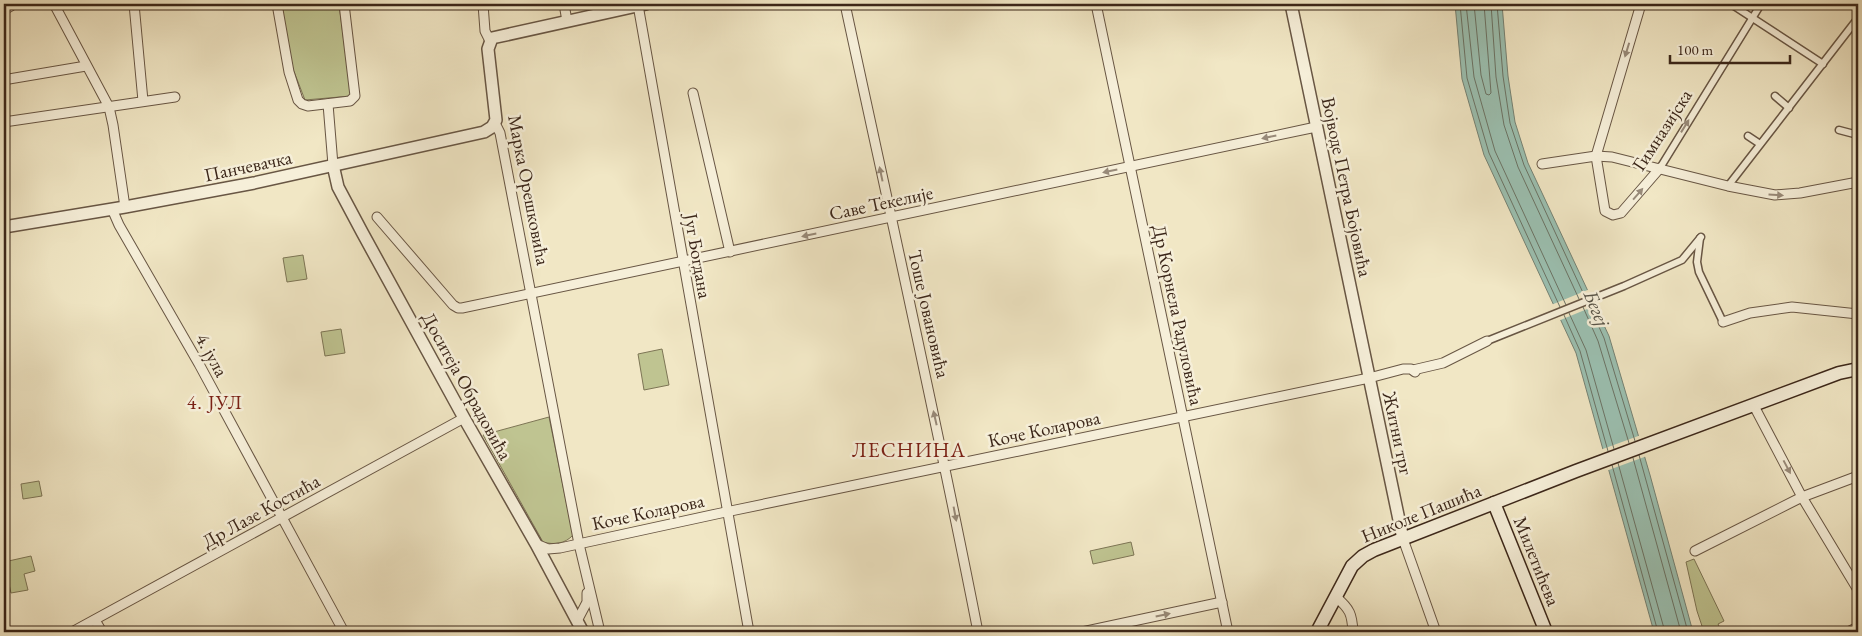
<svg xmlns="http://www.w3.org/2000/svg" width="1862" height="636" viewBox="0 0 1862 636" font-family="'EB Garamond',serif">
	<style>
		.green { fill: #bfc491; stroke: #7d7555 }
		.water { fill: #9bc0b1; stroke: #758274 }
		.pier { fill: #f1e7c5 }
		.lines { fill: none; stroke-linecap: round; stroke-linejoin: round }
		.shore { stroke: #6b7365; stroke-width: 1 }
		.pedestrian-casing { stroke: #685644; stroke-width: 9 }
		.minor-casing { stroke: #685644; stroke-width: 11 }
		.tertiary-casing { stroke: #685644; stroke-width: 14 }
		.secondary-casing { stroke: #3b2619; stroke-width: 15 }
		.pedestrian { stroke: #f6efd9; stroke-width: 6 }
		.minor { stroke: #f6efd9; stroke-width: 9 }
		.tertiary { stroke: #f6efd9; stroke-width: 11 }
		.secondary { stroke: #f6efd9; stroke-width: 12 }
		.oneway { fill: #988a79 }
		.labels { text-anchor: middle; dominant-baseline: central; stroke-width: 5; stroke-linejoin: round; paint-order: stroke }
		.street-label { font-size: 19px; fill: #3b2619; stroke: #f6efd9 }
		.water-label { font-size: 20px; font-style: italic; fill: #585447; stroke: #f6efd9 }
		.neighbourhood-label { font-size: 20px; letter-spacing: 1px; fill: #7a1f14; stroke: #f6efd9 }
		.quarter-label { font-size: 21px; letter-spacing: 1px; fill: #7a1f14; stroke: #f6efd9 }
	</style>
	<rect width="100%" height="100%" fill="#f1e7c5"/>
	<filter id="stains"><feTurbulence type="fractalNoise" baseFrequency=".004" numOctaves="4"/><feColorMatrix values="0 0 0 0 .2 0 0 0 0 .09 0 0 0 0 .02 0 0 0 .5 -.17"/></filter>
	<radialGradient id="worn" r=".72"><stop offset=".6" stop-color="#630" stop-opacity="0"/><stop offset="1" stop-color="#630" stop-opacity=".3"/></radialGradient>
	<g class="green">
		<polygon points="280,4 339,4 351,96 305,100 293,69"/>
		<polygon points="303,255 307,279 287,282 283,258"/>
		<polygon points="341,329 345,353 325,356 321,332"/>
		<polygon points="662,349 669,385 644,390 638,354"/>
		<path d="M 549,417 L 573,535 C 565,544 554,545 543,542 L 483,435 Z"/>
		<polygon points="39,481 42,496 23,499 21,484"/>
		<polygon points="1131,542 1134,555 1093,564 1090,551"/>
		<polygon points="31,556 35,571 24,574 28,590 11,593 4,562"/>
		<polygon points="1694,559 1724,621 1718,624 1722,632 1704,632 1697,611 1686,562"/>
	</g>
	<polygon class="water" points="1455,4 1502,4 1508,76 1515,122 1528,163 1609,336 1650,475 1693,632 1654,632 1576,353 1484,155 1462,79"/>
	<g class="pier">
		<polygon points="1590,289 1597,305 1558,321 1551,305"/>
		<polygon points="1641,435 1647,456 1606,471 1600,450"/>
	</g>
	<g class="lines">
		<g class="shore">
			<polyline points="1460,4 1467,78 1489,153 1560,307"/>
			<polyline points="1466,4 1474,77 1495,151 1566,305"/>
			<polyline points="1474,4 1481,75 1486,94 1489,95 1491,93 1484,4"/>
			<polyline points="1491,4 1496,77 1504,125 1518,167 1579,299"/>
			<polyline points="1497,4 1503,76 1510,123 1524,165 1585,297"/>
			<polyline points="1589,305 1604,338 1635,441"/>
			<polyline points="1583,307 1598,341 1629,443"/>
			<polyline points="1569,313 1586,350 1614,449"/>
			<polyline points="1564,315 1580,351 1608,451"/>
			<polyline points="1639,455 1688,632"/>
			<polyline points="1633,458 1681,632"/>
			<polyline points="1618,463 1665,632"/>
			<polyline points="1612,465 1658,632"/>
		</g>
		<defs>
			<g id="pedestrian">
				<polyline points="1731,4 1823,64"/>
				<polyline points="1775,96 1789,108"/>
				<polyline points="1839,130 1858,135"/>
				<polyline points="1748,136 1760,144"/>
				<polyline points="1660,168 1761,4"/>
				<polyline points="1728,186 1858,18"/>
				<polyline points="1700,238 1697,262 1699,272 1723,322"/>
				<polyline points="1487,341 1624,286 1682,260 1701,237"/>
			</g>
			<g id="minor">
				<polyline points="54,4 109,107 113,125 125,207"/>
				<polyline points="134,4 143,101"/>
				<polyline points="277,4 289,72 298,100 302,104 308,106 350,101 355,96 344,4"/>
				<polyline points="483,4 485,31 490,41"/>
				<polyline points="564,4 567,21"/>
				<path d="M 845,4 C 890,213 937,422 978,632"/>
				<polyline points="1096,4 1228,632"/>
				<polyline points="1641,4 1596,156 1605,211 1613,215 1621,213 1660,168"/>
				<polyline points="638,5 749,632"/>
				<polyline points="4,10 11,6"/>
				<polyline points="4,78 9,79 86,66"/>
				<polyline points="693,93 730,252"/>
				<polyline points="328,104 333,165"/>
				<polyline points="4,122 175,97"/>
				<polyline points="495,123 500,133 579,544 600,632"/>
				<polyline points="1542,164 1596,156 1612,157 1728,186 1775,195 1800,193 1858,182"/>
				<polyline points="112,209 119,225 199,364 344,632"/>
				<polyline points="377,217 453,305 458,308 462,308 1316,127"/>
				<polyline points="1723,322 1750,313 1792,307 1858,314"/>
				<polyline points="1413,370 1443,363 1487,341"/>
				<polyline points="1754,406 1802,497 1858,590"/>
				<polyline points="1403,539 1436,632"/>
				<polyline points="536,544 548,549 560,548 721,513 1369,378 1403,369 1411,369 1415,372"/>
				<polyline points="1695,551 1802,497 1858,476"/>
				<path d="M 1336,597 C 1350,609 1352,614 1353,632"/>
				<polyline points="95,620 102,632"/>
				<polyline points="577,621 587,602 587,593"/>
				<polyline points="72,632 464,418"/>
				<polyline points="1082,632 1222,602"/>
				<polyline points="1848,632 1858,627"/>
			</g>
			<g id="tertiary">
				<polyline points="1291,4 1403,539"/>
				<polyline points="333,165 338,187 362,232 464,418 536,544 583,632"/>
				<polyline points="4,227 125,207 254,183 484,132 492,127 496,120 488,49 492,38 646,4"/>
			</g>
			<g id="secondary">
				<polyline points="1494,503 1546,632"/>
				<polyline points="1317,632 1352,566 1363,556 1374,550 1576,471 1839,373 1858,369"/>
			</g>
		</defs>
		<use href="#pedestrian" class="pedestrian-casing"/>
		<use href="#minor" class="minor-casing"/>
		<use href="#tertiary" class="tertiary-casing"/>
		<use href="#secondary" class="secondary-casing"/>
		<use href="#pedestrian" class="pedestrian"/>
		<use href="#minor" class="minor"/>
		<use href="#tertiary" class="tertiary"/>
		<use href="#secondary" class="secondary"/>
	</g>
	<defs><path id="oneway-solid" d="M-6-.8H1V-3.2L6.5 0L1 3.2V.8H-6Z" transform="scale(1.25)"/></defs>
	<g class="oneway">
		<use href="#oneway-solid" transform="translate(1627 50) rotate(107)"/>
		<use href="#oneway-solid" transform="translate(1685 126) rotate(-58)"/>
		<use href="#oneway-solid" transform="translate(1269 137) rotate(168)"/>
		<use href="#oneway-solid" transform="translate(1110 171) rotate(168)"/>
		<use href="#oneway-solid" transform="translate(881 174) rotate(-102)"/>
		<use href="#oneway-solid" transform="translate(1638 194) rotate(-49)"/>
		<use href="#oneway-solid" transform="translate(1776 195) rotate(3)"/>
		<use href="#oneway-solid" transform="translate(809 235) rotate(168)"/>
		<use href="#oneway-solid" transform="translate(935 418) rotate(-103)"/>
		<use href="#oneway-solid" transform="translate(1787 467) rotate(62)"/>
		<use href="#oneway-solid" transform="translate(955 514) rotate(79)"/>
		<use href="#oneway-solid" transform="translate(1163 615) rotate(-12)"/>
	</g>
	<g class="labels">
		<g class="street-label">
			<text transform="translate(1662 130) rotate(-57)">Гимназијска</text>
			<text transform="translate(248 166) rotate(-12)">Панчевачка</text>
			<text transform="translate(1347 187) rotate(78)">Војводе Петра Бојовића</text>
			<text transform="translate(529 190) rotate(79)">Марка Орешковића</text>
			<text transform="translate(881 203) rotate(-12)">Саве Текелије</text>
			<text transform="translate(698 256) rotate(80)">Југ Богдана</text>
			<text transform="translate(929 314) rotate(77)">Тоше Јовановића</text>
			<text transform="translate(1178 315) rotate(78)">Др Корнела Радуловића</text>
			<text transform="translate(212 355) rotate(61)">4. јула</text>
			<text transform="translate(467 386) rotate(61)">Доситеја Обрадовића</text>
			<text transform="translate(1044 429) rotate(-12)">Коче Коларова</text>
			<text transform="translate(1398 433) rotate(78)">Житни трг</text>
			<text transform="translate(261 511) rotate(-29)">Др Лазе Костића</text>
			<text transform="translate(648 512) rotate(-12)">Коче Коларова</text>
			<text transform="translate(1421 513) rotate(-22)">Николе Пашића</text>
			<text transform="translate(1537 561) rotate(68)">Милетићева</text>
		</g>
		<g class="water-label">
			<text transform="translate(1597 308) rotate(67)">Бегеј</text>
		</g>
		<g class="neighbourhood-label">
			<text x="215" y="402">4. ЈУЛ</text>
		</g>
		<g class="quarter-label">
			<text x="909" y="449">ЛЕСНИНА</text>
		</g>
	</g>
	<rect width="1862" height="636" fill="none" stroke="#f1e7c5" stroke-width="20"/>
	<rect x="5" y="5" width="1852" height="626" fill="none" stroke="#3b2619" stroke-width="2.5"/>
	<rect x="10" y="10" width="1842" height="616" fill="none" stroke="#3b2619"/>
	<path d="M1670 55v8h120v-8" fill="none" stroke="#3b2619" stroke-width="2.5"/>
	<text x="1677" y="55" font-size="15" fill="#3b2619" stroke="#f6efd9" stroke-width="4" paint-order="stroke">100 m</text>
	<rect width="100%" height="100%" filter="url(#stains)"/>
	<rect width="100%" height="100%" fill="url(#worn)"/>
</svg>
